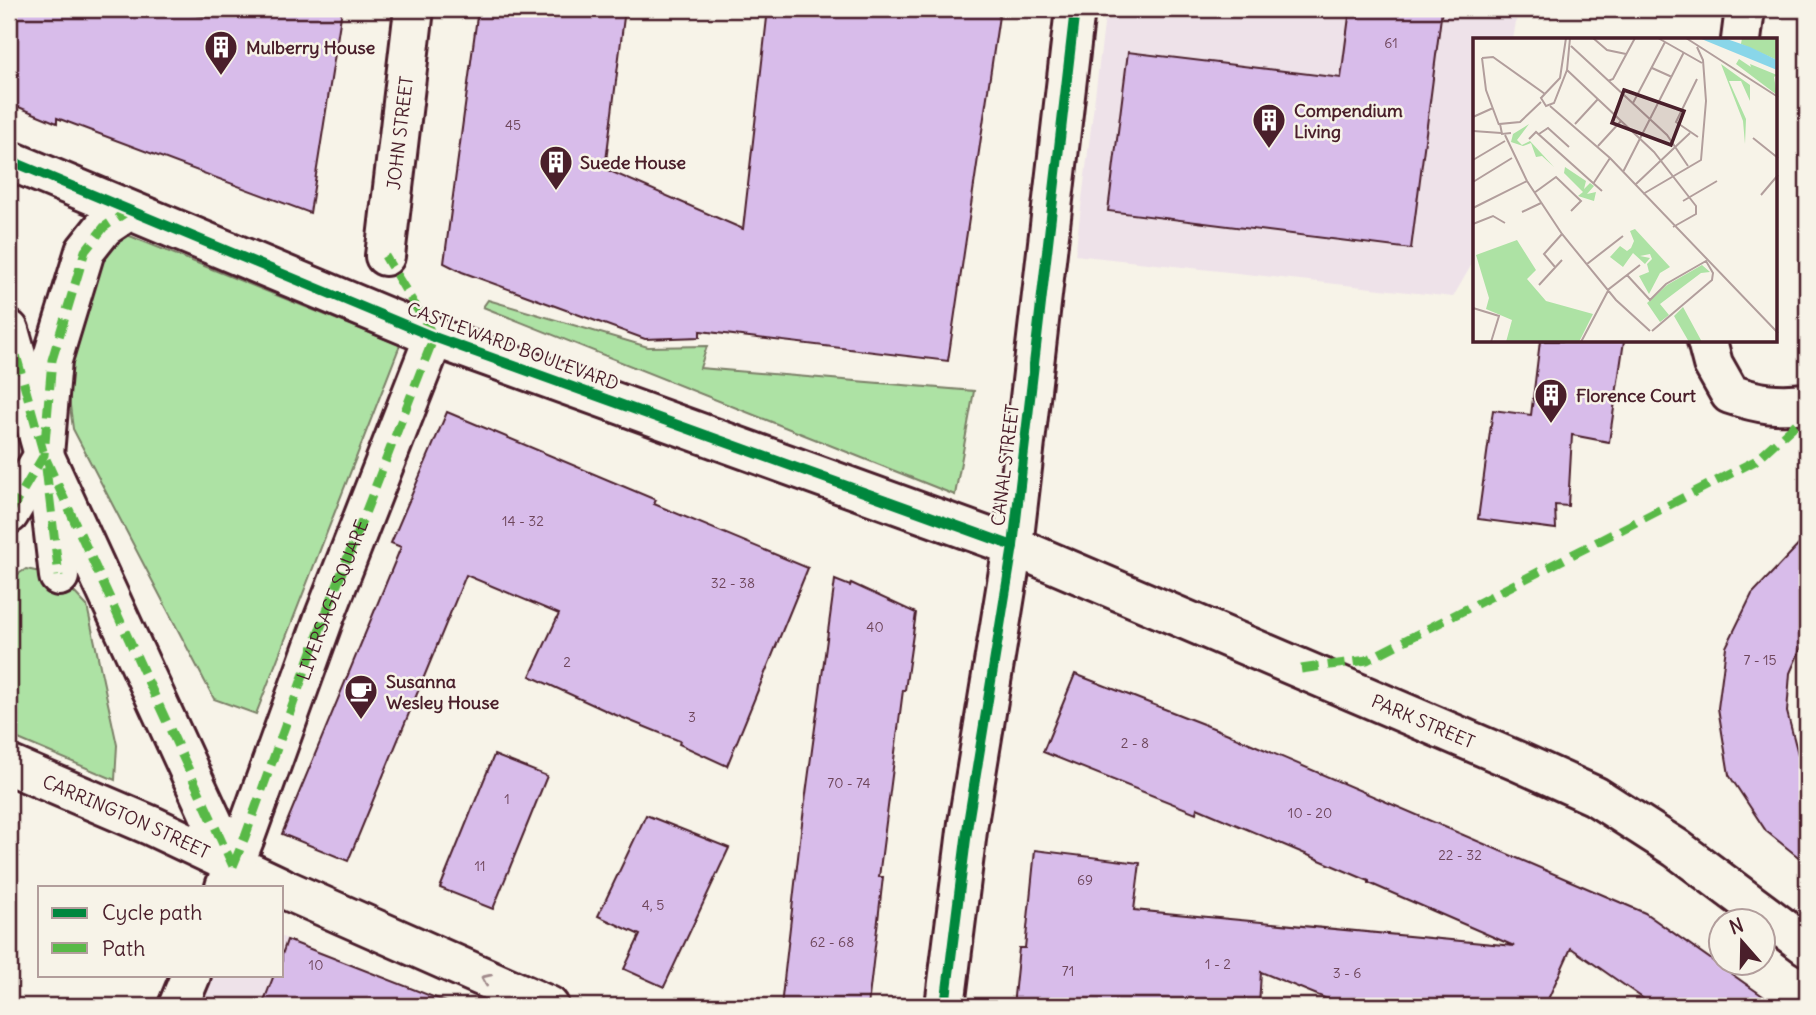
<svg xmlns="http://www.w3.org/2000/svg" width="1816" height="1015" viewBox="0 0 1816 1015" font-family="Delius,sans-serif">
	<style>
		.built { fill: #eee2e9 }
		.green { fill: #ade2a4; stroke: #7c8068; stroke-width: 2 }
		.building { fill: #d8bcea; stroke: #4a1f2b; stroke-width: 2 }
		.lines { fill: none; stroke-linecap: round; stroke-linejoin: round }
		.street-casing { stroke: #4a1f2b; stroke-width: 44 }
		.street { stroke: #f7f3e8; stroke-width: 38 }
		.quiet { stroke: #58b947; stroke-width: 9; stroke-dasharray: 18 9; stroke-linecap: butt }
		.cycleway-casing { stroke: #f7f3e8; stroke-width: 15 }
		.cycleway { stroke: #00873e; stroke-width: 10 }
		.oneway { stroke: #a0898a }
		.labels { text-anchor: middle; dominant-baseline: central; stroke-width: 5; stroke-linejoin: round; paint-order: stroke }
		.number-label { font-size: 14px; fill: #6e465b }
		.poi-label { font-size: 18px; font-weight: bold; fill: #4a1f2b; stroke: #f7f3e8; text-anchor: start }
		.street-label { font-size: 18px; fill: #4a1f2b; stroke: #f7f3e8 }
		.inset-road { fill: none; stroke: #b29e9c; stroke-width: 2 }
		.view { fill: #4a1f2b; fill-opacity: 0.15; stroke: #4a1f2b; stroke-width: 3.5 }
		.inset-edge { fill: none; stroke: #4a1f2b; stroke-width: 3.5 }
	</style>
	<rect width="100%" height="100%" fill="#f7f3e8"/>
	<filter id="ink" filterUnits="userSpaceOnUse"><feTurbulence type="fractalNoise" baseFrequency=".0143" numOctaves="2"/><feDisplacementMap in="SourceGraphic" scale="14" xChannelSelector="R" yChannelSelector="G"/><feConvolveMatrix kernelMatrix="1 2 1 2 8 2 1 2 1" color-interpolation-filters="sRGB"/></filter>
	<g filter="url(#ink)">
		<g class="built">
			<polygon points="1106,9 1518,9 1513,40 1475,40 1475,259 1453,297 1075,255"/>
			<polygon points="282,937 458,1006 152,1006 195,975 282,975"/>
		</g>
		<g class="green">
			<polygon points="115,230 400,345 256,714 214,699 73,429 65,365 95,262"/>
			<polygon points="488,300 648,347 707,346 700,368 974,391 955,495 483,307"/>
			<polygon points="26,569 59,576 87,606 117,745 115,780 9,735 9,580"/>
		</g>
		<g class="building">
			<polygon points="9,9 152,9 211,17 212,9 342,9 310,213 57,118 57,123 9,103"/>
			<polygon points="478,9 625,9 605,169 743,229 768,9 1000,9 948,361 700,331 700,337 645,339 462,272 444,263"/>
			<polygon points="1350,9 1442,9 1411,249 1108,211 1128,52 1341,78"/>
			<polygon points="1540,341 1624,341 1609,442 1572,435 1568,506 1555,505 1556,529 1478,519 1493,410 1531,415"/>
			<polygon points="447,412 656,500 654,504 808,568 727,766 679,744 680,741 611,713 530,676 559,614 466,575 348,861 282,834 401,547 391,543"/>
			<polygon points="1807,536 1807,634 1790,673 1787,712 1798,754 1807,767 1807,864 1766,831 1729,775 1718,708 1726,647 1752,594"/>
			<polygon points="835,580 850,586 851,583 916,613 905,690 903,690 879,877 883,877 868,1006 781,1006 801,831"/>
			<polygon points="1075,674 1226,733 1645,913 1777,1006 1654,1006 1571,948 1545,1006 1344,1006 1261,972 1259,1006 1013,1006 1019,948 1025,948 1035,850 1140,863 1134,910 1514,946 1369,883 1369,881 1197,808 1196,813 1043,752"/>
			<polygon points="494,755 547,776 493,909 440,888"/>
			<polygon points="646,815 729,848 664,987 624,969 640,935 598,916"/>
			<polygon points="287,940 449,1003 448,1006 262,1006 274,975 282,975 282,955"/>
		</g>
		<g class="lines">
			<defs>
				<g id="street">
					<polyline points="1741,40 1745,9"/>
					<path id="s1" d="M 9,160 L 434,337 L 1013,546 L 1517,761 L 1595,796 L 1676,848 L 1807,946"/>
					<path id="s2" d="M 385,256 L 414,9"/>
					<polyline points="9,330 44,455 233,866"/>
					<path d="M 1707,341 L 1713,364 L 1730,394 C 1760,404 1776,406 1807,403"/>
					<polyline points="49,491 59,576"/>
					<polyline points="9,514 44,455 52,360 85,251 104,227 128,211"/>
					<path id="s3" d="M 9,765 L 152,826 L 281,887"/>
					<polyline points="225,887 245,837 324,618 434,337"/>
					<polyline points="282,888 549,1006"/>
					<polyline points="178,1006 191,975"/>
					<polyline points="945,1006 968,823 1013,546 1075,9"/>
				</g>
			</defs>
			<use href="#street" class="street-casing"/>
			<use href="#street" class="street"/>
			<g class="quiet">
				<polyline points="9,330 44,455 233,866"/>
				<polyline points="46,468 59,576"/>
				<polyline points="9,514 44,455 52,360 85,251 104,227 128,211"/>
				<polyline points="1301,669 1367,660 1755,461 1807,414"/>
				<path id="s4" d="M 233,866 L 245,837 L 324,618 L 434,337 L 385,256"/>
			</g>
			<defs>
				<g id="cycleway">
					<polyline points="9,160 434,337 1013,546"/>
					<polyline points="945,1006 968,823 1013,546 1075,9"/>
				</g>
			</defs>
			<use href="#cycleway" class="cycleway-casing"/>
			<use href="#cycleway" class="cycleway"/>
		</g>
		<defs><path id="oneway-chevron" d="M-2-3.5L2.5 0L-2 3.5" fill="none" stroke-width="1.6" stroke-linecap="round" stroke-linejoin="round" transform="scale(1.75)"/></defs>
		<use class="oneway" href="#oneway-chevron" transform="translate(486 979) rotate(-156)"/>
	</g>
	<defs>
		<symbol id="building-pin" viewBox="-11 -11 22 30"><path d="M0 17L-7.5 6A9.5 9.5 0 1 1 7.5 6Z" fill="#4a1f2b" stroke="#f7f3e8"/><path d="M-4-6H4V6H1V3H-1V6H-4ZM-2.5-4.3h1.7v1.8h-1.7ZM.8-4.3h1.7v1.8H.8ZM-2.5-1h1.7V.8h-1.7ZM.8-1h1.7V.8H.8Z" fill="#fff"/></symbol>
		<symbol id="cafe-pin" viewBox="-11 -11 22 30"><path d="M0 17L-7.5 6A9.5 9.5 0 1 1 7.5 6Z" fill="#4a1f2b" stroke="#f7f3e8"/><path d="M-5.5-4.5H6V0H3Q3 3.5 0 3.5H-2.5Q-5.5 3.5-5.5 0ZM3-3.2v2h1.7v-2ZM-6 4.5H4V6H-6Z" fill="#fff"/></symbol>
	</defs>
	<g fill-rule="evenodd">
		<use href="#building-pin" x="202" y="28" width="38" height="52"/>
		<use href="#building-pin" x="1250" y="101" width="38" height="52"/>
		<use href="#building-pin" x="537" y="143" width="38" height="52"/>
		<use href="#building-pin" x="1532" y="376" width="38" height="52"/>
		<use href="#cafe-pin" x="342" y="672" width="38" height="52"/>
	</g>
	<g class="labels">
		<g class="number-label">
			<text x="1391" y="43">61</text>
			<text x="513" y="125">45</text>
			<text x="523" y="521">14 - 32</text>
			<text x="733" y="583">32 - 38</text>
			<text x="875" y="627">40</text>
			<text x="1760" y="660">7 - 15</text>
			<text x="567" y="662">2</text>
			<text x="692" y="717">3</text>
			<text x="1135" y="743">2 - 8</text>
			<text x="849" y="783">70 - 74</text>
			<text x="507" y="799">1</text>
			<text x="1310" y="813">10 - 20</text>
			<text x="1460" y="855">22 - 32</text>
			<text x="480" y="866">11</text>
			<text x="1085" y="880">69</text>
			<text x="653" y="905">4, 5</text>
			<text x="832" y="942">62 - 68</text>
			<text x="1218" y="964">1 - 2</text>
			<text x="316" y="965">10</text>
			<text x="1068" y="971">71</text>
			<text x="1347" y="973">3 - 6</text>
		</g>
		<g class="poi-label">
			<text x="246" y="47">Mulberry House</text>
			<text x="1294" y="110">Compendium<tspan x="1294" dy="21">Living</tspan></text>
			<text x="580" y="162">Suede House</text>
			<text x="1576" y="395">Florence Court</text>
			<text x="386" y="681">Susanna<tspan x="386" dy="21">Wesley House</tspan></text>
		</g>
		<g class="street-label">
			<text stroke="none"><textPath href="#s2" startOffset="124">JOHN STREET</textPath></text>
			<text transform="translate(513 346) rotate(20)">CASTLEWARD BOULEVARD</text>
			<text transform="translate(1005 465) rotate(-83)">CANAL STREET</text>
			<text stroke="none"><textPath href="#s4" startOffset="284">LIVERSAGE SQUARE</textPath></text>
			<text stroke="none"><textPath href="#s1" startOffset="1522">PARK STREET</textPath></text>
			<text stroke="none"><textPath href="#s3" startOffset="128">CARRINGTON STREET</textPath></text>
		</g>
	</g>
	<g transform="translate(1473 38)">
		<rect width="304" height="304" fill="#f7f3e8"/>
		<path d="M 269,0 L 304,0 L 304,22 L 268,6 ZM 266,21 L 278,29 L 277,26 L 304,37 L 301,39 L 304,57 L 263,26 ZM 248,26 L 277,47 L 277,63 L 268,43 L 256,43 L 273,81 L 272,106 L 270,83 ZM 56,86 L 44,102 L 49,107 L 57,103 L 81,129 L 69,118 L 63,119 L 58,105 L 50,108 L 38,104 L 40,96 ZM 92,129 L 113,143 L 111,151 L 117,145 L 121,148 L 114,156 L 123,154 L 121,163 L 105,158 L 110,154 L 91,135 ZM 162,191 L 197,229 L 187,235 L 176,256 L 166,238 L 176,234 L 174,226 L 179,221 L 177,216 L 167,218 L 177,220 L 172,226 L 160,215 L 150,229 L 137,219 L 147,208 L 154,213 L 158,210 L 161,203 L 157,193 ZM 44,202 L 63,232 L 54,241 L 73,263 L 120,276 L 106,304 L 33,304 L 39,282 L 13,271 L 16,260 L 3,217 ZM 229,227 L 237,234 L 228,235 L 187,266 L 196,277 L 187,284 L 174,265 L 194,247 ZM 210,269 L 229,304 L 216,304 L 201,278 Z" fill="#ade2a4"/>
		<path d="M 226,0 L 251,0 L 277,9 L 304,22 L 304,32 Z" fill="#89d6e9"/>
		<path class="inset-road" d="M 93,0 L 87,40 L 68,60 L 73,68 L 81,65 L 94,32 L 97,0M 120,0 L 134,12 L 153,16M 185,0 L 229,25M 213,0 L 305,59M 98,8 L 194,97 L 215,128M 9,20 L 20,19 L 72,56M 9,20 L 13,52 L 26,87M 179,30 L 199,39M 94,32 L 181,114 L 223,168 L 223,176 L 200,189M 224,41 L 203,84 L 225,99M 135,43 L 140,41 L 162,0M 160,65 L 192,4M 77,68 L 137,120 L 305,295M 0,79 L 20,70M 102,86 L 125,61M 0,93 L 28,95M 38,95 L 29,96 L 27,86 L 47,84 L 68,64M 66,96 L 75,90 L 96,109M 32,97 L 54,143 L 89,196 L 143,262 L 177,293M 280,100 L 305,120M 56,101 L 63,94 L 129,153M 125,108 L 148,83M 0,122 L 32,103M 150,134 L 211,14M 0,144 L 39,120M 120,146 L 137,120M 163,146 L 217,95M 61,155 L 83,139 L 108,163 L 98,173M 170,156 L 228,122 L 233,63 L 230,22 L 224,9M 288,157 L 305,137M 210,163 L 244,143M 0,170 L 54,143M 49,174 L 68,165M 0,186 L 20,178 L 32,185M 114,226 L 150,198M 82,229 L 71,216 L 89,196M 154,237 L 177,262 L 193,246 L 233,223 L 240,235 L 239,242 L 179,293M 66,247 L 89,222M 0,270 L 26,278 L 18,304M 108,304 L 136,251 L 167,227"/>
		<path class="view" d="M 151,52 L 211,73 L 198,107 L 139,85 Z"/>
		<rect width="304" height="304" class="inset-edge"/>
	</g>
	<rect width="1816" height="1015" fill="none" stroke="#f7f3e8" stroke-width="35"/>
	<rect x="18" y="18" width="1781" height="980" fill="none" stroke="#4a1f2b" stroke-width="2.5" filter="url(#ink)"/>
	<rect x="38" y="886" width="245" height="91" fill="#f7f3e8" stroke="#b29e9c" stroke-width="2"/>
	<rect x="52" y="908" width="35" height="10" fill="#00873e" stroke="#b29e9c" stroke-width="2"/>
	<text x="102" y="920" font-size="21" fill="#4a1f2b">Cycle path</text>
	<rect x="52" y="943" width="35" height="10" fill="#58b947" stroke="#b29e9c" stroke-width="2"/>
	<text x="102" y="956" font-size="21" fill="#4a1f2b">Path</text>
	<g transform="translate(1742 942) rotate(340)"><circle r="33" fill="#f7f3e8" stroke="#b29e9c" stroke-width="2"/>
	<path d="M0-5L12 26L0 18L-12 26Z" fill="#4a1f2b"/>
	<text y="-10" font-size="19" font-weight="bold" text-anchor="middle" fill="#4a1f2b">N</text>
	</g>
</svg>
